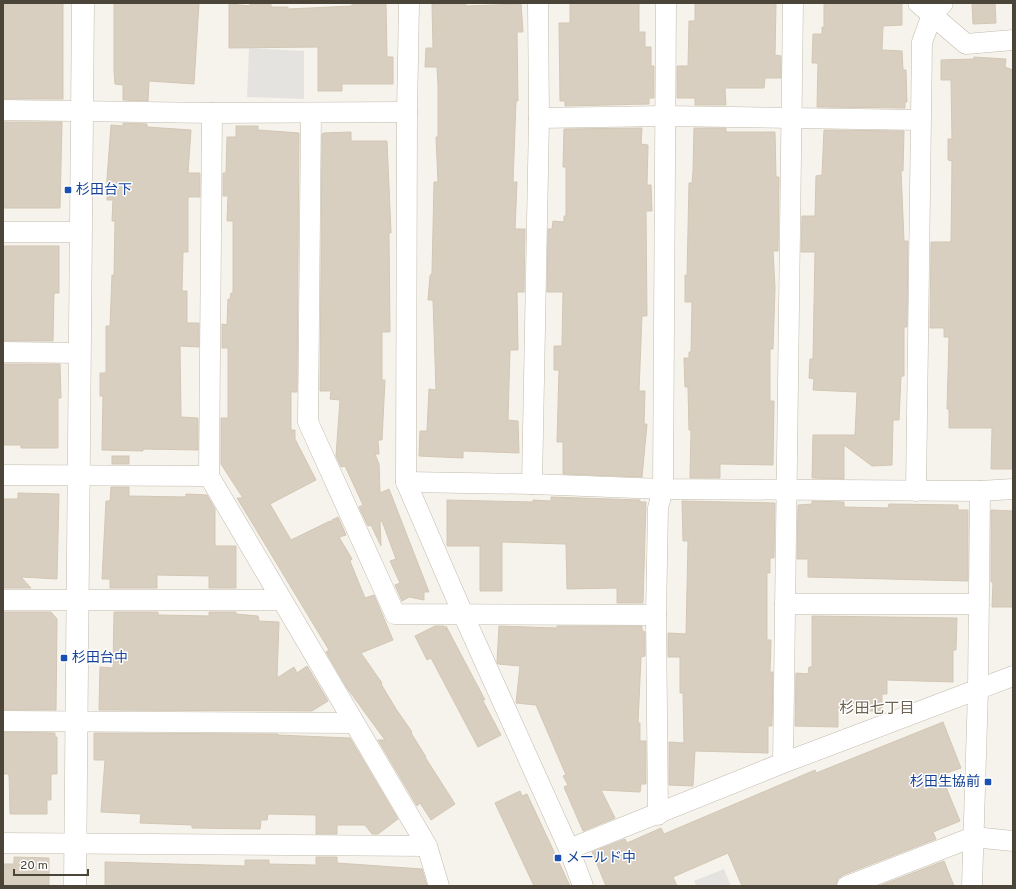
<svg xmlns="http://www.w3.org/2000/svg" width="1016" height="889" viewBox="0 0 1016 889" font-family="Overpass,'Noto Sans JP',sans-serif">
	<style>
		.parking { fill: #e5e3e0 }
		.building { fill: #d8cfc1; stroke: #d3c7b4 }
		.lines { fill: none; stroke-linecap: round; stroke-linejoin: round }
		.minor-casing { stroke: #c2bbae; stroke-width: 21 }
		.tertiary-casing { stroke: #c2bbae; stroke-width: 23 }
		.minor { stroke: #fff; stroke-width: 20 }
		.tertiary { stroke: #fff; stroke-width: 22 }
		.transit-dot { fill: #1a4fb4; stroke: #fff; stroke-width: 1.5 }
		.labels { text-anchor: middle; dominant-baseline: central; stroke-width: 3; stroke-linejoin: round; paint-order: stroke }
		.transit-label { font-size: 14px; fill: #164399; stroke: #fff; text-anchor: start }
		.neighbourhood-label { font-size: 15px; fill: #6e6250; stroke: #fff }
	</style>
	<rect width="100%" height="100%" fill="#f6f3ec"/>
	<g class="parking">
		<polygon points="249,48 304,51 304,99 247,97"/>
		<polygon points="724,869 731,886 696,886 694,881"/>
	</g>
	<g class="building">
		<rect x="3" y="3" width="60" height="96"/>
		<polygon points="114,3 199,3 194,84 149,81 148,101 123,100 123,85 115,84 114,71"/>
		<polygon points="250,3 271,3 271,7 288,7 288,9 352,6 352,3 386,3 387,57 393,57 393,84 342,84 342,91 318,91 318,47 229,48 229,4 250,6"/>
		<polygon points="466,3 466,6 521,4 523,32 517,32 518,101 516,101 513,182 517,182 515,229 525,229 524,292 517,292 518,350 510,350 508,420 518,421 519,453 463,451 463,458 419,456 420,431 427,431 429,389 436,390 433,300 428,300 430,276 432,273 434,182 438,182 436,137 438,137 438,84 437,67 425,67 426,48 433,48 432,4"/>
		<polygon points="570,3 639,3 639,32 645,32 645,47 651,47 651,66 654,66 654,98 649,98 649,104 565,106 565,101 560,101 559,23 570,23"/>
		<polygon points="695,3 776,3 775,55 781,56 781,78 765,78 764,88 725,88 726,105 695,105 695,98 677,98 677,66 688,66 689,21 695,21"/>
		<polygon points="824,3 902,3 902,25 883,26 882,50 902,51 903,70 906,70 907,102 905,102 905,108 817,107 818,63 812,63 813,34 822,34 822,27 824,27"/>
		<polygon points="972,3 995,3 996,23 973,24"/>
		<polygon points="974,57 1006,59 1005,67 1013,70 1013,469 991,469 992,428 949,428 949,409 947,409 949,337 944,337 944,328 930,328 931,242 951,242 952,161 948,160 948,139 952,139 951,80 941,80 941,60 974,59"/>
		<polygon points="3,122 62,122 60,208 3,208"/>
		<polygon points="123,123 147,124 147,127 191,130 188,173 200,173 200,197 188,197 188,252 183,252 182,291 187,291 187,323 199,323 199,347 180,346 181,417 198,418 198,450 143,449 143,451 102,450 103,396 100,396 100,373 106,373 106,326 110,326 112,275 114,276 115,221 112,221 113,200 107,200 107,179 111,125 123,126"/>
		<polygon points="236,126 258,126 258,130 299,133 297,392 291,392 291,430 295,430 295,439 316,480 270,504 291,540 330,521 331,523 332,520 338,517 346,535 339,537 352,559 350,561 365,598 374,595 393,640 361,653 382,683 381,684 396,709 412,732 411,733 426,757 425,757 455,804 431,820 420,803 417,806 378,740 385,740 347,688 326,652 329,650 237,498 243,498 221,464 221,418 228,418 228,348 222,348 222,324 227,325 228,299 230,300 231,293 233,293 233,221 227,221 228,196 223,196 223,173 226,173 227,137 236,137"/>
		<polygon points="642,128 641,144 648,145 647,185 651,185 652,211 646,211 647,316 642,316 639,391 645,391 644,424 647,424 642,477 563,474 563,442 557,442 559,370 554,370 554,346 562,346 563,292 547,292 548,229 552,229 553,221 564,222 564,216 566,216 566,167 563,167 564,129"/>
		<polygon points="694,128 726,128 726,132 775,132 776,177 779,177 778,251 773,251 775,288 773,349 770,349 770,401 774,401 773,465 720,464 720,478 690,478 691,430 689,430 688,387 685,387 684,358 689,358 689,352 691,352 692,302 685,302 685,275 687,276 689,183 692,183 693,171"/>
		<polygon points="824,130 904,131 903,171 901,171 904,241 908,241 907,327 904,327 904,376 901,376 899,420 893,420 892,465 872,466 844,445 844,479 812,478 813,435 855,435 857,392 813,390 814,379 809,378 810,359 813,359 815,252 801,252 802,216 815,216 816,176 822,175"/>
		<polygon points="351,132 351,141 387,141 391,233 389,233 390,332 382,332 382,380 385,380 382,440 378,440 379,454 375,454 379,464 380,493 389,489 429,592 424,592 424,600 409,597 402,601 395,585 400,583 390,561 396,559 382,521 380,522 381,546 371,525 368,526 359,507 363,505 345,466 341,467 336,456 340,400 330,399 331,391 320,391 322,134 324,133"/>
		<polygon points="3,246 59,246 59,293 54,293 53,341 3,341"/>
		<polygon points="3,364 60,364 61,398 58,398 58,448 21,448 21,445 3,445"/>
		<rect x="112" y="456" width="17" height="8"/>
		<polygon points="111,487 129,487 129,496 186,497 186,494 207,495 215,509 215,546 236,546 236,588 209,588 209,576 157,575 157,588 110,588 110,579 102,579 106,501 110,501"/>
		<polygon points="18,493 59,494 57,579 21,577 31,588 3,588 3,499 18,499"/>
		<polygon points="551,497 640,500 640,502 646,502 643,603 617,603 617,588 567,589 566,544 502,542 502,591 480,591 480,546 447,546 447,500 533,502 533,500 551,501"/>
		<polygon points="682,501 775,503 774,558 770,558 770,573 767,573 767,640 771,640 770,672 773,672 772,726 768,726 768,753 695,751 693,786 669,785 669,742 684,743 683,693 680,693 680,657 668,657 668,633 686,634 688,541 683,541"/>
		<polygon points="812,501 844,502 844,507 888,508 889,504 958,505 958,510 968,510 968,581 808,577 808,559 797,559 798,505 812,504"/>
		<polygon points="991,510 1013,511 1013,607 992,607 993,582 991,582"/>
		<polygon points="3,612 51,612 57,619 56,710 3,710"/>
		<polygon points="114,612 158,612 158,615 209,616 209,612 236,612 236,614 258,616 259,621 279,622 277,678 294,667 297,673 307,666 328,701 312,711 99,710 100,667 113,668"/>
		<polygon points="812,616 957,618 956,650 953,650 953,682 887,680 887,694 882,694 882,711 838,711 838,727 795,726 796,673 808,674 809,667 812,667"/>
		<polygon points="435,626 444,626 446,631 446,626 485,700 482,699 501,735 478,747 431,658 427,660 415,636"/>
		<polygon points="499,626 557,628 557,626 642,626 642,630 645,632 645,656 641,657 638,723 640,723 640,741 646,741 646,784 641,784 640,792 601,790 615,818 583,831 564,787 568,785 563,776 566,775 536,705 516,703 520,666 498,664 497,662"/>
		<polygon points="943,722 961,768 941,775 960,821 933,832 936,839 843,875 838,879 836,886 742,886 728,853 673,877 677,886 606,886 592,852 625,839 627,843 661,828 664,834 815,770 816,773"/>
		<polygon points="3,732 55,733 55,737 57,737 57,774 51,774 51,800 47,800 47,814 10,814 9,774 3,774"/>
		<polygon points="94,733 278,734 277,735 350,738 398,819 378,834 372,834 365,825 337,825 337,834 316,834 316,815 268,814 267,820 261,820 260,829 192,828 192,825 140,823 141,814 101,812 105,760 94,760"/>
		<polygon points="520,791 522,796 527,794 570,886 534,886 495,803"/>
		<polygon points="14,857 49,858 49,886 3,886 3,864 14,864"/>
		<polygon points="316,857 337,857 337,863 422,869 427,886 105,886 105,862 245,866 245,860 269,860 269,864 316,865"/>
		<polygon points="944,861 954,886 879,886"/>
	</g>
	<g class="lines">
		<defs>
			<g id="minor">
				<polyline points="409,3 407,112 406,482 463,614 569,849 583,886"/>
				<polyline points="918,3 966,44 1013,40"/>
				<polyline points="3,110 212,113 407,112"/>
				<polyline points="212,113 209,476 427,846 439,886"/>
				<polyline points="311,113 308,422 395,614 656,615"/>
				<polyline points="539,118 665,116 920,120"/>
				<polyline points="3,232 81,232"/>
				<polyline points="3,352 80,353"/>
				<polyline points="3,475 209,476"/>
				<polyline points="406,482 532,484 663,489 980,491 1013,489"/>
				<polyline points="532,484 539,118 538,3"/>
				<polyline points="916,491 922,42 932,15 943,3"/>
				<polyline points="3,600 281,600"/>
				<polyline points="785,604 978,604"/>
				<polyline points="3,721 354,723"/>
				<polyline points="783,763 793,3"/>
				<polyline points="658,815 656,615 658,508 663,489 666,3"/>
				<polyline points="3,843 427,846"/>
				<polyline points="569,849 783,763 1013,676"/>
				<polyline points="847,886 973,837 1013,841"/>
				<polyline points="972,886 978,690 980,491"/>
			</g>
			<polyline id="tertiary" points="75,886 83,3"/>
		</defs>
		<use href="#minor" class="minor-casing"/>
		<use href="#tertiary" class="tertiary-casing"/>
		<use href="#minor" class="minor"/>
		<use href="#tertiary" class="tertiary"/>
	</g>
	<g class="transit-dot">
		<rect x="64" y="186" width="8" height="8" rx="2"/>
		<rect x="60" y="654" width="8" height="8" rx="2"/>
		<rect x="984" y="778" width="8" height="8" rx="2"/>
		<rect x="554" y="854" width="8" height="8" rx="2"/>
	</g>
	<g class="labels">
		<g class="transit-label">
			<text x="76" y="190">杉田台下</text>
			<text x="72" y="658">杉田台中</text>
			<text x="980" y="782" text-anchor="end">杉田生協前</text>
			<text x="566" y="858">メールド中</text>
		</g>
		<g class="neighbourhood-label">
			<text x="877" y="709">杉田七丁目</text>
		</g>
	</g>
	<rect width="1016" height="889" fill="none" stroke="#4b4439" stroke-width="8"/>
	<path d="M14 869v6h74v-6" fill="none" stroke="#4b4439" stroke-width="2"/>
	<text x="20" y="869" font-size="12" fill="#4b4439" stroke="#ffffff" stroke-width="3" paint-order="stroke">20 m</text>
</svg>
